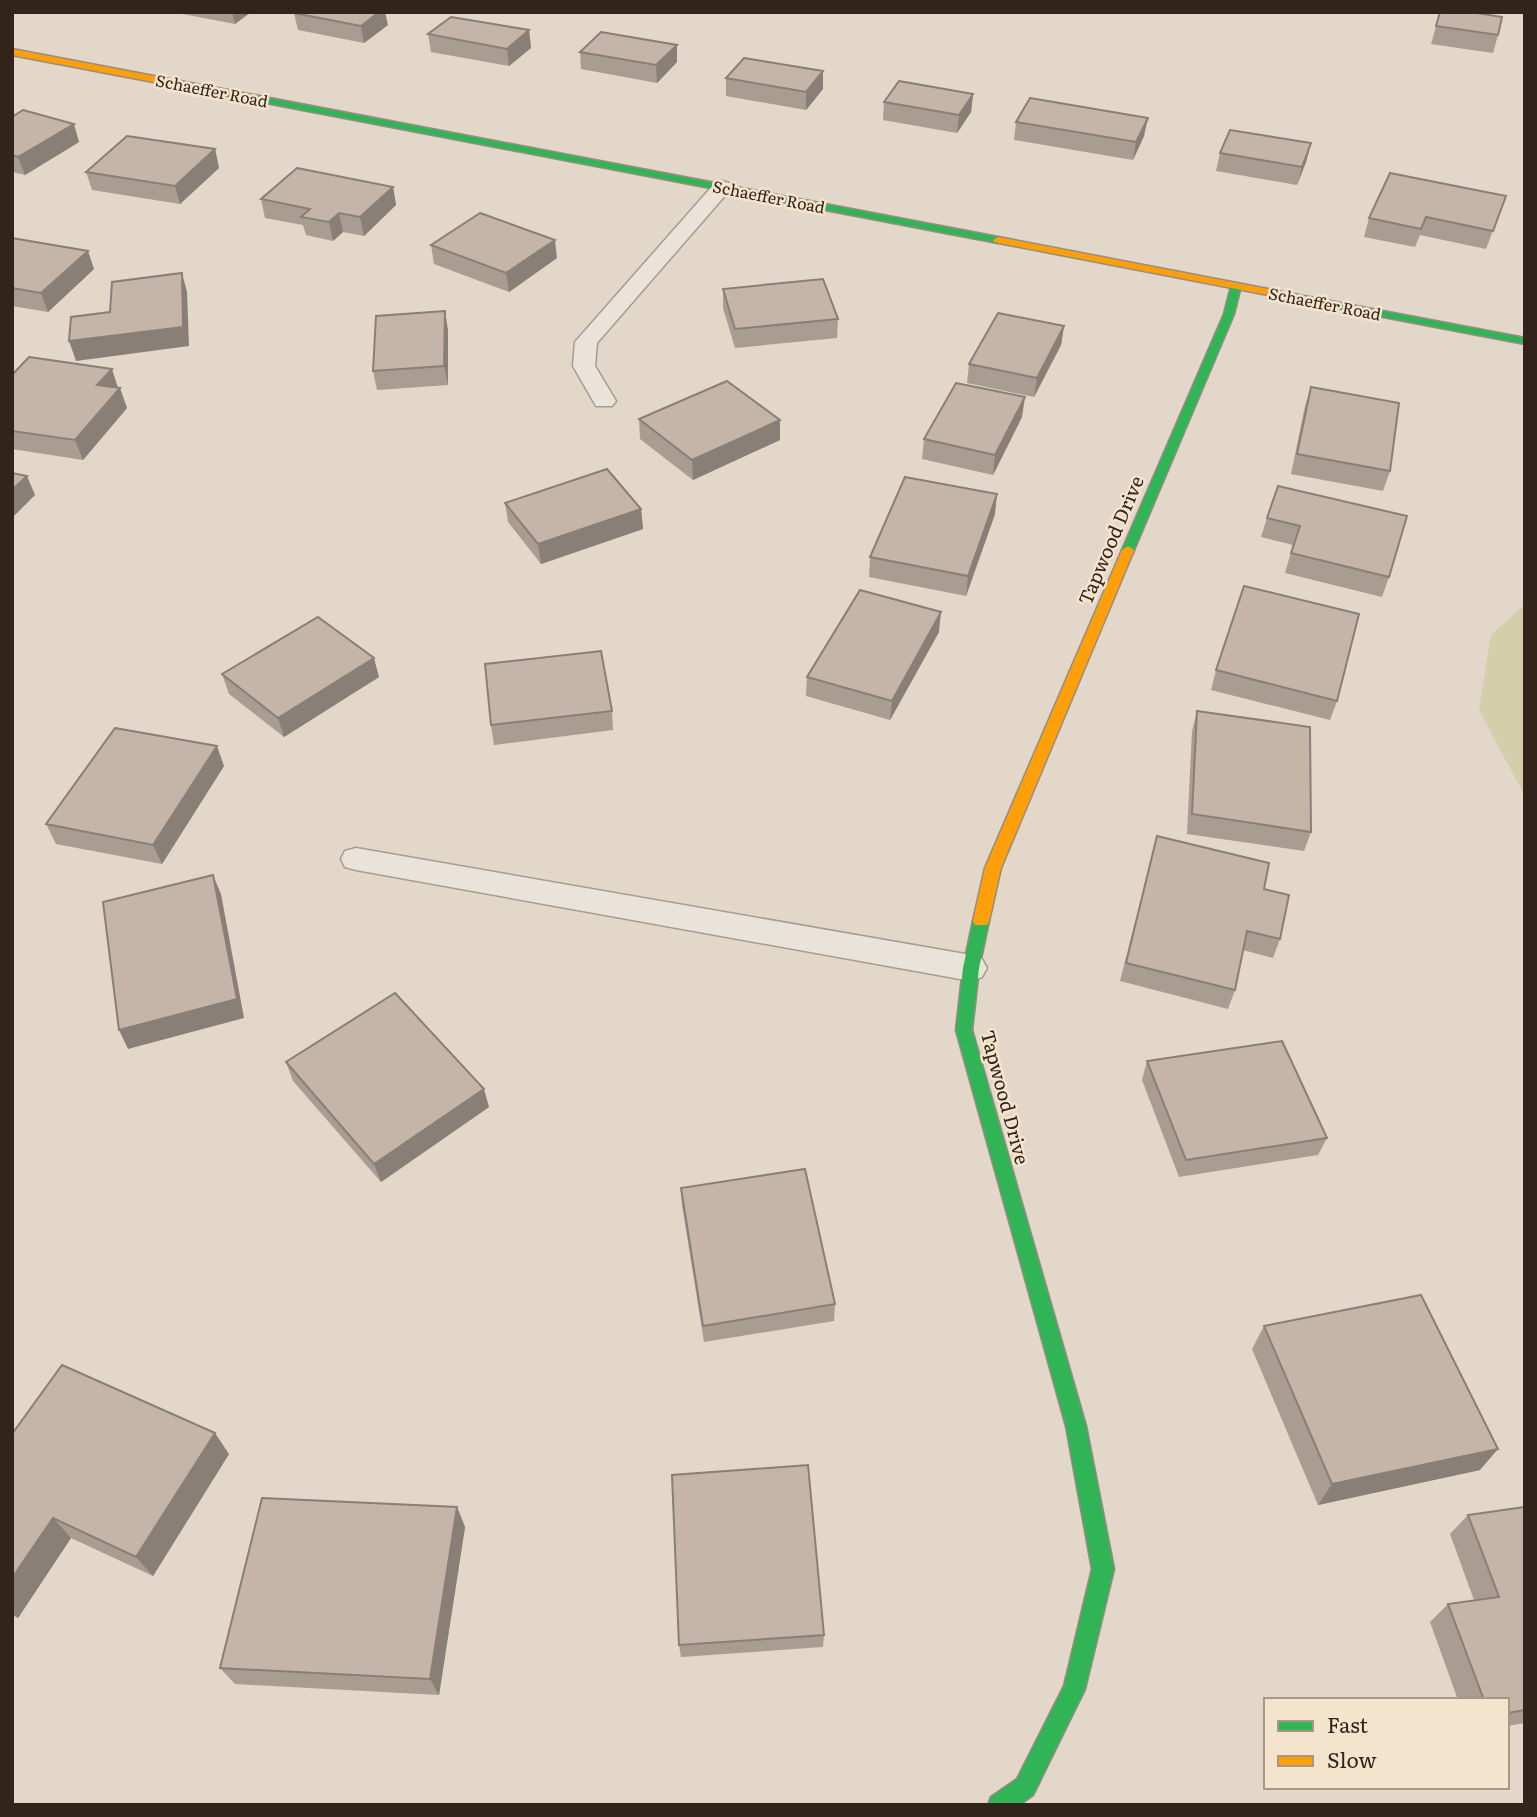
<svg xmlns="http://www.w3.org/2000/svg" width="1537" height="1817" viewBox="0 0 1537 1817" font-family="Literata,serif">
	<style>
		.green { fill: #d4cfaa }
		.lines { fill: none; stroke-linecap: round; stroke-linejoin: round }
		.lane-casing { stroke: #a69c92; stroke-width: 3 }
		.fast-casing { stroke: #968c82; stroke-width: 3 }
		.slow-casing { stroke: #968c82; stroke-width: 3 }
		.lane { fill: #e9e3da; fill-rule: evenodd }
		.fast { fill: #30b455; fill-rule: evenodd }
		.slow { fill: #ff9f0a; fill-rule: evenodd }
		.wall { fill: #a99c91 }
		.shaded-wall { fill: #8a7f76 }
		.building { fill: #c5b5a9; stroke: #8a7f76; stroke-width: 2 }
		.labels { text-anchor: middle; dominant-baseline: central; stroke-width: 5; stroke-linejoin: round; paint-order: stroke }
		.far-street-label { font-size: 16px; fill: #33241b; stroke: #f4e4cd }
		.street-label { font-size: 19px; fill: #33241b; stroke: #f4e4cd }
	</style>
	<rect width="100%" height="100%" fill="#e2d7c8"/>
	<polygon class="green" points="1525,604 1525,796 1479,710 1491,635"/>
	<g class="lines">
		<defs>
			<g id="lane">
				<polygon points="722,181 729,183 732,187 729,191 597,343 595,366 616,401 612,406 596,406 573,366 575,342 715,183"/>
				<polygon points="356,848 971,955 982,959 987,968 982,977 971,981 356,870 345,867 341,859 345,851"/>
			</g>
			<g id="fast">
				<polygon points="227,90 998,237 1003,240 998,243 224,95 222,93"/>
				<polygon points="1236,283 1241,286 1234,314 1134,550 1133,553 1123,553 1122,550 1224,314 1231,286"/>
				<polygon points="1335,302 1525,338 1525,344 1331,307 1330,305"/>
				<polygon points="981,915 987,917 989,921 979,968 972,1030 1086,1426 1114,1569 1085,1689 1033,1795 1019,1805 988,1805 991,1797 1017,1779 1064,1686 1092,1569 1066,1426 956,1030 963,968 973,921 975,917"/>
			</g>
			<g id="slow">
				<polygon points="12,49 227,90 232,93 227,96 12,55"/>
				<polygon points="998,237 1335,302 1340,305 1335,308 994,242 993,240"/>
				<polygon points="1128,546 1134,550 1001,868 989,921 987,925 975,925 973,921 985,868 1122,550"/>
			</g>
		</defs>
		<use href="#lane" class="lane-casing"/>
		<use href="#fast" class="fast-casing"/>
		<use href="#slow" class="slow-casing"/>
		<use href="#lane" class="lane"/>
		<use href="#fast" class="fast"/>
		<use href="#slow" class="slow"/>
	</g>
	<g class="wall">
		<polygon points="172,12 251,12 235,24"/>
		<polygon points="1440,12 1498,35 1493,53 1431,44"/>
		<polygon points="294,13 388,25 364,43 298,30"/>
		<polygon points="529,30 531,48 509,66 431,52 428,34"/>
		<polygon points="580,52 677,62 657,83 581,69"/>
		<polygon points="823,71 823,89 806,110 726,96 726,78"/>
		<polygon points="973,94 971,112 957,133 883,120 884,102"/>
		<polygon points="12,117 79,142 25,175 12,172"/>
		<polygon points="1016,122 1144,136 1133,160 1014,140"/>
		<polygon points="1311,143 1306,162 1297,185 1216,171 1220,153"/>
		<polygon points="215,149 219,168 180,204 92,190 86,172"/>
		<polygon points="393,187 396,205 364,236 343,232 333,241 306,235 303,225 265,218 261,199"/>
		<polygon points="1506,196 1486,249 1420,235 1415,247 1364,237 1369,218"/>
		<polygon points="12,238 94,269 48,312 12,306"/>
		<polygon points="431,245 557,258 509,292 434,264"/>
		<polygon points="723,289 838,319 837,338 735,348 723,308"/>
		<polygon points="1064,326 1061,345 1034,397 967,383 969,364"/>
		<polygon points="448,330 448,385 377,390 373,371"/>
		<polygon points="12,375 118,388 127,408 83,460 12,449"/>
		<polygon points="1311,387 1390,471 1383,491 1291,474 1305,406"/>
		<polygon points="1022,417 993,475 922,459 924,439"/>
		<polygon points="639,419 780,420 780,440 693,480 640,439"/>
		<polygon points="1278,486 1389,577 1382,597 1285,573 1293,545 1261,537 1267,518"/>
		<polygon points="505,503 641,509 643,529 541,564 508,522"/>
		<polygon points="995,514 966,596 869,577 870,557"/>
		<polygon points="939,632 890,720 806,696 807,677"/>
		<polygon points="1216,670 1337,701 1330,720 1211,690"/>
		<polygon points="222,674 379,677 284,737 229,694"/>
		<polygon points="612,711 613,730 494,745 491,725"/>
		<polygon points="1197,711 1311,832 1304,851 1187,834 1192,731"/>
		<polygon points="224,766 162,864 56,844 46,824"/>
		<polygon points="1157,836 1264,889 1280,939 1273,958 1243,950 1235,990 1228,1009 1120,981"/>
		<polygon points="1147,1061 1327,1138 1318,1155 1179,1177 1142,1080"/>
		<polygon points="286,1062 489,1107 381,1182 293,1081"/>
		<polygon points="681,1188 835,1304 834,1321 704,1342 682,1205"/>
		<polygon points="1264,1326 1480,1470 1318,1505 1252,1349"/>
		<polygon points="12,1434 229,1454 153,1576 71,1538 18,1618 12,1615"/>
		<polygon points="457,1507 465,1527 439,1695 235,1684 220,1668"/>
		<polygon points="1525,1507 1525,1723 1507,1726 1507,1700 1458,1700 1430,1622 1448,1604 1474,1600 1450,1534 1468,1515"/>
		<polygon points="824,1635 823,1647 681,1657 679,1645"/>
	</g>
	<g class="shaded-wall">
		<polygon points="232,12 251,12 235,24"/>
		<polygon points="379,12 385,12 388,25 364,43 361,26"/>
		<polygon points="529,30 531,48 509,66 507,49"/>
		<polygon points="677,45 677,62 657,83 656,65"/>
		<polygon points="823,71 823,89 806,110 806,92"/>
		<polygon points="973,94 971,112 957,133 959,115"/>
		<polygon points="1148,118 1144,136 1133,160 1136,142"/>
		<polygon points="74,124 79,142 25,175 18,157"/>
		<polygon points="1311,143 1306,162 1297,185 1302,167"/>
		<polygon points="215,149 219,168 180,204 175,186"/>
		<polygon points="393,187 396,205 364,236 360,217"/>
		<polygon points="339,213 343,232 333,241 329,222"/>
		<polygon points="555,240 557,258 509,292 506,273"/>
		<polygon points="88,251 94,269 48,312 41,293"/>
		<polygon points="182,273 187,292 189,346 76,361 69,341"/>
		<polygon points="445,311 448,330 448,385 444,366"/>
		<polygon points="1064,326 1061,345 1034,397 1037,378"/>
		<polygon points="112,369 118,388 97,385"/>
		<polygon points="120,388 127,408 83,460 75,440"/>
		<polygon points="1025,397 1022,417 993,475 995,455"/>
		<polygon points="780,420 780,440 693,480 692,460"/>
		<polygon points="27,476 35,495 12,518 12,490"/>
		<polygon points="997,494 995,514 966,596 968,576"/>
		<polygon points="641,509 643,529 541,564 538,544"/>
		<polygon points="941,612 939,632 890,720 892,701"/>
		<polygon points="374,658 379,677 284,737 278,718"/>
		<polygon points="217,746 224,766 162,864 153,845"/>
		<polygon points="213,875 221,894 244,1018 128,1049 119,1030"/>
		<polygon points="484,1089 489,1107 381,1182 374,1164"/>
		<polygon points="215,1433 229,1454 153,1576 136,1557"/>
		<polygon points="1498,1449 1480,1470 1318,1505 1332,1484"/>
		<polygon points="457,1507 465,1527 439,1695 430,1679"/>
		<polygon points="53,1518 71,1538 18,1618 12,1613 12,1578"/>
	</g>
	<g class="building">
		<polygon points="296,12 379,12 361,26 294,13"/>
		<polygon points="1440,12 1471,12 1502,17 1498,35 1436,26"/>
		<polygon points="451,17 529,30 507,49 428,34"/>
		<polygon points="601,32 677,45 656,65 580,52"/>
		<polygon points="744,58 823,71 806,92 726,78"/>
		<polygon points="899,81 973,94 959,115 884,102"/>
		<polygon points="1030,98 1148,118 1136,142 1016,122"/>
		<polygon points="23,110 74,124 18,157 12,155 12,117"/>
		<polygon points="1230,130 1311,143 1302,167 1220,153"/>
		<polygon points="127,136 215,149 175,186 86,172"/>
		<polygon points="297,168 393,187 360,217 339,213 329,222 301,217 310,209 261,199"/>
		<polygon points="1390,173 1506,196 1493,231 1426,217 1421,229 1369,218"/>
		<polygon points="480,213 555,240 506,273 431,245"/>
		<polygon points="12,238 88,251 41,293 12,288"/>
		<polygon points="182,273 183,327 69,341 71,317 110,312 112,282"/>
		<polygon points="823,279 838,319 735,329 723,289"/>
		<polygon points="445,311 444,366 373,371 376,316"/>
		<polygon points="998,313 1064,326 1037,378 969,364"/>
		<polygon points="29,357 112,369 97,385 120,388 75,440 12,431 12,375"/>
		<polygon points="727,381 780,420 692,460 639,419"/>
		<polygon points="956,383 1025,397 995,455 924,439"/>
		<polygon points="1311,387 1399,403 1390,471 1297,454"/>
		<polygon points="607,469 641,509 538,544 505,503"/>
		<polygon points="12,473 27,476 12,490"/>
		<polygon points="905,477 997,494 968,576 870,557"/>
		<polygon points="1278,486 1407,516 1389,577 1291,553 1300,526 1267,518"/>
		<polygon points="1244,586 1359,614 1337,701 1216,670"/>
		<polygon points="860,590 941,612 892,701 807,677"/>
		<polygon points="318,617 374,658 278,718 222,674"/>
		<polygon points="601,651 612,711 491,725 485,664"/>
		<polygon points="1197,711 1310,727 1311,832 1192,814"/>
		<polygon points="115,728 217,746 153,845 46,824"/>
		<polygon points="1157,836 1269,863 1264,889 1289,895 1280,939 1247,931 1235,990 1126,963"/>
		<polygon points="213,875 237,999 119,1030 103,902"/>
		<polygon points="395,993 484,1089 374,1164 286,1062"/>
		<polygon points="1282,1041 1327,1138 1186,1160 1147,1061"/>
		<polygon points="805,1169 835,1304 703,1326 681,1188"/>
		<polygon points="1421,1295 1498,1449 1332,1484 1264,1326"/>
		<polygon points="62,1365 215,1433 136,1557 53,1518 12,1578 12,1434"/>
		<polygon points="808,1465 824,1635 679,1645 672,1475"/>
		<polygon points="262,1498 457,1507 430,1679 220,1668"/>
		<polygon points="1525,1507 1525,1710 1507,1713 1507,1700 1484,1700 1448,1604 1499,1597 1468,1515"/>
	</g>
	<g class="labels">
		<g class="far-street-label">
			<text transform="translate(212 90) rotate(11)">Schaeffer Road</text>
			<text transform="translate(769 196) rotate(11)">Schaeffer Road</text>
			<text transform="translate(1325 303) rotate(11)">Schaeffer Road</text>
		</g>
		<g class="street-label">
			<text transform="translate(1110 540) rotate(-67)">Tapwood Drive</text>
			<text transform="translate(1006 1097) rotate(75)">Tapwood Drive</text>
		</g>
	</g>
	<rect width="1537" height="1817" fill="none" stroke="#33241b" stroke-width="28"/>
	<rect x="1264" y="1698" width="245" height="91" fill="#f4e4cd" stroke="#a79786" stroke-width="2"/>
	<rect x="1278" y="1721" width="35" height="10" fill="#30b455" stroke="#a79786" stroke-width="2"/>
	<text x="1327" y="1733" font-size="21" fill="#33241b">Fast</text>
	<rect x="1278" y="1756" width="35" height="10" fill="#ff9f0a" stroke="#a79786" stroke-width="2"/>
	<text x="1327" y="1768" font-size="21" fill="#33241b">Slow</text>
</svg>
